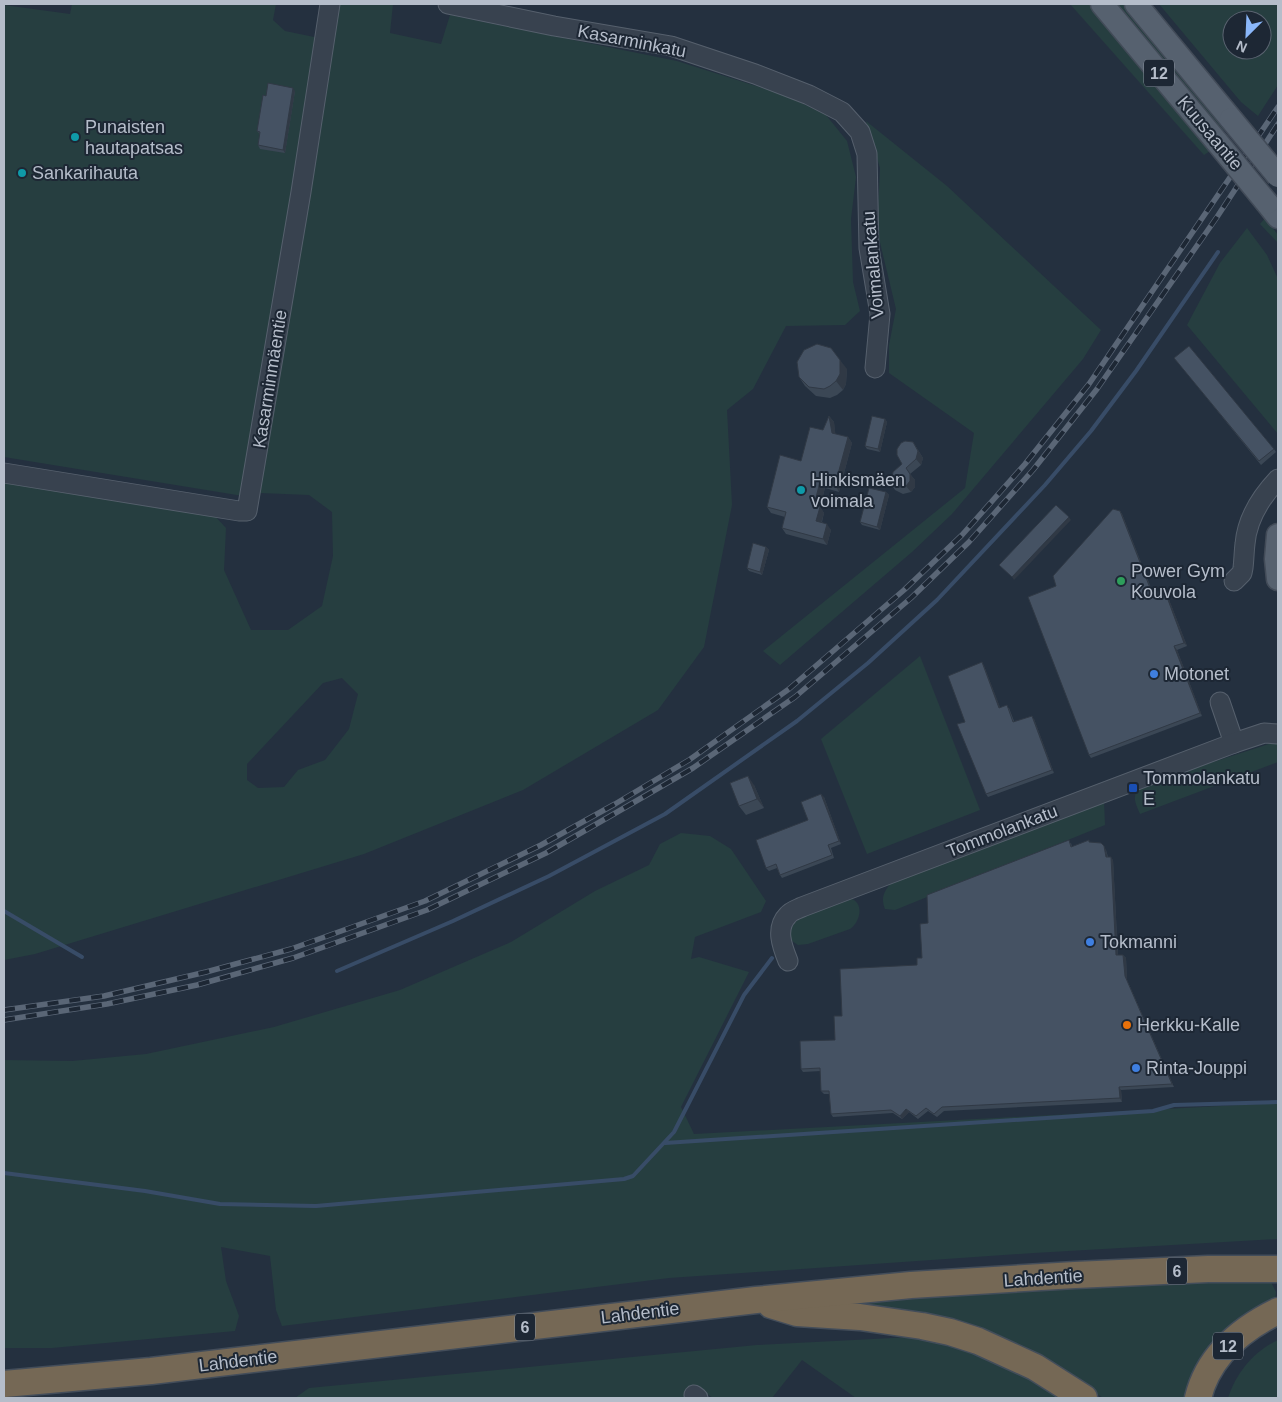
<svg xmlns="http://www.w3.org/2000/svg" width="1282" height="1402" viewBox="0 0 1282 1402" font-family="Helvetica,sans-serif">
	<style>
		.green { fill: #263e40; fill-rule: evenodd }
		.lines { fill: none; stroke-linecap: round; stroke-linejoin: round }
		.stream { stroke: #384c67; stroke-width: 4 }
		.minor-casing { stroke: #56606d; stroke-width: 21 }
		.major-casing { stroke: #424b58; stroke-width: 25 }
		.highway-casing { stroke: #434d5a; stroke-width: 29 }
		.minor { stroke: #38424f; stroke-width: 19 }
		.major { stroke: #56616f; stroke-width: 22 }
		.highway { stroke: #756855; stroke-width: 26 }
		.rail-casing { stroke: #5a6676; stroke-width: 5.5 }
		.rail { stroke: #1d2734; stroke-width: 4; stroke-dasharray: 11; stroke-linecap: butt }
		.major-bridge-casing { stroke: #424b58; stroke-width: 25; stroke-linecap: butt }
		.major-bridge { stroke: #56616f; stroke-width: 22 }
		.wall { fill: #3b4755 }
		.shaded-wall { fill: #303945 }
		.building { fill: #455263; stroke: #303945 }
		.culture-dot { fill: #0f9aa8; stroke: #1d2734; stroke-width: 2 }
		.leisure-dot { fill: #2e9e5b; stroke: #1d2734; stroke-width: 2 }
		.shop-dot { fill: #3f7fe0; stroke: #1d2734; stroke-width: 2 }
		.transit-dot { fill: #1a4fb4; stroke: #1d2734; stroke-width: 2 }
		.food-dot { fill: #e8710a; stroke: #1d2734; stroke-width: 2 }
		.labels { text-anchor: middle; dominant-baseline: central; stroke-width: 4; stroke-linejoin: round; paint-order: stroke }
		.shield { fill: #1d2734; stroke: #87909d; stroke-width: 1 }
		.shield-label { font-size: 16px; font-weight: bold; fill: #b5bdca }
		.street-label { font-size: 18px; fill: #b5bdca; stroke: #1d2734 }
		.poi-label { font-size: 18px; fill: #b5bdca; stroke: #1d2734; text-anchor: start }
	</style>
	<rect width="100%" height="100%" fill="#24303f"/>
	<g class="green">
		<polygon points="72,4 276,4 273,20 285,31 319,38 243,496 4,457 4,5 70,14"/>
		<path d="M 335,4 L 393,4 L 390,33 L 441,44 L 450,15 L 677,61 L 785,95 L 826,115 L 847,141 L 856,177 L 851,219 L 853,282 L 860,311 L 845,325 L 786,326 L 753,389 L 727,410 L 732,505 L 704,647 L 658,710 L 523,790 L 364,854 L 35,954 L 4,960 L 4,480 L 213,514 L 226,528 L 224,570 L 251,630 L 288,630 L 322,606 L 333,556 L 332,512 L 309,495 L 260,493 ZM 342,678 L 358,694 L 349,729 L 325,760 L 298,770 L 284,787 L 258,788 L 247,780 L 247,764 L 323,683 Z"/>
		<polygon points="1070,4 1090,4 1210,151 1204,155"/>
		<polygon points="1114,4 1124,4 1225,129 1220,133"/>
		<path d="M 1159,4 L 1278,4 L 1278,85 L 1258,116 L 1241,102 ZM 1232,20 L 1262,20 L 1262,50 L 1232,50 Z"/>
		<polygon points="866,121 947,186 1101,330 1083,359 952,514 912,552 780,665 763,651 965,488 974,433 889,373 889,345 896,309 877,230 880,168"/>
		<polygon points="1265,218 1278,235 1278,243 1260,224"/>
		<polygon points="1247,228 1267,255 1278,279 1278,434 1187,325 1220,263"/>
		<polygon points="920,656 980,810 867,854 821,739"/>
		<path d="M 1278,741 L 1278,762 L 1140,814 C 1135,802 1132,798 1139,786 Z"/>
		<path d="M 1104,801 L 1105,825 L 895,910 L 885,909 C 881,899 883,893 890,884 Z"/>
		<polygon points="681,833 710,836 731,849 766,901 761,912 695,937 691,959 699,957 749,972 681,1107 694,1134 1278,1103 1278,1239 1034,1253 669,1278 282,1326 276,1310 270,1256 221,1247 226,1281 239,1316 235,1331 52,1348 4,1348 4,1060 72,1061 146,1054 274,1027 400,990 511,942 595,891 649,865 660,844"/>
		<path d="M 852,899 C 865,905 859,923 850,929 L 808,944 L 798,945 L 792,941 L 789,934 L 793,925 L 799,918 Z"/>
		<polygon points="1270,1280 1276,1292 1275,1302 1192,1398 1103,1398 1050,1361 813,1305 1090,1287"/>
		<polygon points="912,1337 954,1345 993,1359 1068,1398 856,1398 802,1360 772,1398 713,1398 694,1385 685,1398 295,1398 309,1388 757,1345"/>
		<path d="M 1278,1340 L 1278,1398 L 1228,1398 C 1236,1373 1254,1351 1278,1340 Z"/>
	</g>
	<g class="lines">
		<g class="stream">
			<polyline points="4,911 82,957"/>
			<polyline points="337,971 453,921 549,876 665,814 797,721 868,663 937,600 1045,485 1091,431 1136,371 1218,252"/>
			<polyline points="665,1143 1153,1111 1174,1105 1278,1102"/>
			<polyline points="4,1173 145,1191 220,1204 316,1206 624,1179 633,1176 674,1132 744,995 772,958"/>
		</g>
		<defs>
			<g id="minor">
				<polyline points="448,4 554,26 671,46 755,74 809,95 842,112 860,132 867,154 869,248 880,314 875,368"/>
				<polyline points="4,473 239,511 247,511 301,192 330,4"/>
				<path d="M 1234,581 L 1242,573 L 1243,568 C 1244,560 1244,552 1245,544 C 1247,519 1261,497 1278,479"/>
				<polyline points="1220,702 1234,743"/>
				<path d="M 788,961 C 782,946 775,928 788,915 C 791,911 798,909 802,907 L 1234,743 L 1264,733 L 1278,734"/>
				<polyline points="694,1395 698,1398"/>
			</g>
			<g id="major">
				<polyline points="1102,4 1217,142"/>
				<polyline points="1136,4 1231,119"/>
				<polyline points="1267,203 1278,217"/>
				<polyline points="1278,535 1276,559 1278,579"/>
			</g>
			<g id="highway">
				<polyline points="771,1305 797,1313 860,1317 922,1326 950,1332 978,1341 1035,1367 1084,1398"/>
				<polyline points="4,1384 151,1371 756,1300 911,1285 1075,1275 1208,1269 1278,1269"/>
				<path d="M 1198,1398 C 1208,1356 1241,1329 1278,1311"/>
			</g>
		</defs>
		<use href="#minor" class="minor-casing"/>
		<use href="#major" class="major-casing"/>
		<use href="#highway" class="highway-casing"/>
		<use href="#minor" class="minor"/>
		<use href="#major" class="major"/>
		<use href="#highway" class="highway"/>
		<defs>
			<g id="rail">
				<polyline points="4,1010 104,996 206,972 291,949 425,901 541,845 615,804 689,760 789,689 904,590 962,535 1025,464 1089,384 1278,107"/>
				<polyline points="4,1020 107,1004 197,985 293,958 427,910 546,853 619,811 693,768 795,697 911,598 969,542 1033,470 1097,389 1217,217 1278,124"/>
			</g>
		</defs>
		<use href="#rail" class="rail-casing"/>
		<use href="#rail" class="rail"/>
		<defs>
			<g id="major-bridge">
				<polyline points="1231,119 1278,176"/>
				<polyline points="1217,142 1267,203"/>
			</g>
		</defs>
		<use href="#major-bridge" class="major-bridge-casing"/>
		<use href="#major-bridge" class="major-bridge"/>
	</g>
	<g class="wall">
		<polygon points="295,91 285,153 260,149 258,145 260,134 257,131 266,96"/>
		<polygon points="1177,361 1274,449 1276,452 1261,465"/>
		<polygon points="847,369 846,384 843,390 837,395 830,398 816,396 805,386 799,377"/>
		<polygon points="829,416 834,422 835,434 848,437 852,443 839,492 825,488 820,507 824,513 822,522 831,530 827,545 786,534 782,528 785,517 771,513 767,507 801,461 823,430"/>
		<polygon points="885,419 887,422 880,452 867,449 865,446"/>
		<polygon points="913,442 923,458 921,465 910,474 915,480 915,487 911,492 903,494 895,490 891,484"/>
		<polygon points="886,492 889,495 880,530 862,525 860,522"/>
		<polygon points="1120,511 1122,514 1153,593 1166,592 1187,646 1177,650 1202,716 1091,758 1089,755 1056,586"/>
		<polygon points="766,547 769,550 762,575 749,571 747,568"/>
		<polygon points="984,666 1000,708 1009,708 1014,721 1034,719 1054,773 988,797 986,794 965,722"/>
		<polygon points="754,785 764,808 746,815 739,806"/>
		<polygon points="824,797 841,844 831,848 834,858 782,878 780,875 777,868 769,871 766,868 808,820"/>
		<polygon points="1071,843 1072,847 1091,843 1106,850 1108,857 1113,860 1118,955 1123,955 1126,958 1127,980 1174,1087 1121,1090 1122,1102 944,1111 937,1117 928,1111 918,1119 909,1112 902,1119 893,1113 833,1117 831,1114 829,1094 824,1094 821,1091 821,1071 803,1072 801,1069 835,1040 842,1016 917,965 922,958 928,923"/>
	</g>
	<g class="shaded-wall">
		<polygon points="293,88 295,91 285,153 283,150"/>
		<polygon points="840,360 847,369 846,384 843,390 836,381"/>
		<polygon points="829,416 834,422 836,439 832,433"/>
		<polygon points="885,419 887,422 880,452 878,449"/>
		<polygon points="848,437 852,443 839,492 835,485"/>
		<polygon points="913,442 923,458 921,465 916,459"/>
		<polygon points="910,474 915,480 915,487 911,492 906,486"/>
		<polygon points="820,482 825,488 818,512 814,505"/>
		<polygon points="886,492 889,495 880,530 877,527"/>
		<polygon points="820,507 824,513 820,527 816,521"/>
		<polygon points="1120,511 1122,514 1154,597 1152,593"/>
		<polygon points="1069,517 1071,520 1014,580 1012,577"/>
		<polygon points="827,524 831,530 827,545 823,539"/>
		<polygon points="766,547 769,550 762,575 760,572"/>
		<polygon points="1164,589 1166,592 1187,646 1184,643"/>
		<polygon points="1174,646 1177,650 1202,716 1200,713"/>
		<polygon points="982,662 984,666 1002,712 999,708"/>
		<polygon points="1032,716 1034,719 1054,773 1052,770"/>
		<polygon points="748,776 754,785 764,808 757,799"/>
		<polygon points="821,794 824,797 841,844 839,841"/>
		<polygon points="1104,846 1106,850 1108,861 1106,857"/>
		<polygon points="1111,857 1113,860 1118,958 1116,955"/>
		<polygon points="1123,955 1126,958 1127,980 1174,1087 1172,1084 1125,976"/>
		<polygon points="1119,1087 1121,1090 1122,1102 1120,1098"/>
		<polygon points="906,1109 909,1112 902,1119 900,1116"/>
	</g>
	<g class="building">
		<polygon points="268,83 293,88 283,150 258,145 260,132 257,131 263,95 266,96"/>
		<polygon points="817,344 831,348 840,360 840,374 836,381 830,386 824,389 809,387 799,377 797,362 804,350"/>
		<polygon points="1189,346 1274,449 1259,461 1174,358"/>
		<polygon points="829,416 832,433 848,437 835,485 820,482 814,505 820,507 816,521 827,524 823,539 782,528 786,512 767,507 780,455 801,461 810,427 823,430"/>
		<polygon points="872,416 885,419 878,449 865,446"/>
		<polygon points="905,441 913,442 918,451 916,459 906,468 910,474 910,481 906,486 899,487 891,484 893,472 902,464 897,455 897,449 901,443"/>
		<polygon points="869,488 886,492 877,527 860,522"/>
		<polygon points="1056,505 1069,517 1012,577 999,565"/>
		<polygon points="1113,509 1120,511 1152,593 1164,589 1184,643 1174,646 1200,713 1089,755 1028,597 1056,586 1053,576"/>
		<polygon points="753,543 766,547 760,572 747,568"/>
		<polygon points="982,662 999,708 1007,705 1013,722 1032,716 1052,770 986,794 957,724 965,722 948,676"/>
		<polygon points="748,776 757,799 739,806 730,783"/>
		<polygon points="821,794 839,841 828,845 832,855 780,875 776,864 766,868 756,840 808,820 801,802"/>
		<polygon points="1069,840 1071,847 1089,840 1089,842 1101,843 1104,846 1106,857 1111,857 1116,955 1123,955 1125,976 1172,1084 1119,1087 1120,1098 942,1107 934,1114 926,1108 916,1116 906,1109 900,1116 891,1110 831,1114 829,1091 821,1091 820,1068 801,1069 800,1041 835,1040 834,1016 842,1016 840,969 917,965 917,958 922,958 920,924 928,923 927,895"/>
	</g>
	<g class="culture-dot">
		<circle cx="75" cy="137" r="5"/>
		<circle cx="22" cy="173" r="5"/>
		<circle cx="801" cy="490" r="5"/>
	</g>
	<circle class="leisure-dot" cx="1121" cy="581" r="5"/>
	<g class="shop-dot">
		<circle cx="1154" cy="674" r="5"/>
		<circle cx="1090" cy="942" r="5"/>
		<circle cx="1136" cy="1068" r="5"/>
	</g>
	<rect class="transit-dot" x="1128" y="783" width="10" height="10" rx="2.5"/>
	<circle class="food-dot" cx="1127" cy="1025" r="5"/>
	<g class="labels">
		<g class="shield">
			<rect x="1144" y="59.5" width="30" height="27" rx="4"/>
			<rect x="1167" y="1257.5" width="20" height="27" rx="4"/>
			<rect x="515" y="1313.5" width="20" height="27" rx="4"/>
			<rect x="1213" y="1332.5" width="30" height="27" rx="4"/>
		</g>
		<g class="shield-label">
			<text x="1159" y="73">12</text>
			<text x="1177" y="1271">6</text>
			<text x="525" y="1327">6</text>
			<text x="1228" y="1346">12</text>
		</g>
		<g class="street-label">
			<text transform="translate(632 41) rotate(11)">Kasarminkatu</text>
			<text transform="translate(1210 133) rotate(50)">Kuusaantie</text>
			<text transform="translate(873 265) rotate(-95)">Voimalankatu</text>
			<text transform="translate(270 379) rotate(-81)">Kasarminmäentie</text>
			<text transform="translate(1002 831) rotate(-21)">Tommolankatu</text>
			<text transform="translate(1043 1278) rotate(-4)">Lahdentie</text>
			<text transform="translate(640 1313) rotate(-7)">Lahdentie</text>
			<text transform="translate(238 1361) rotate(-7)">Lahdentie</text>
		</g>
		<g class="poi-label">
			<text x="85" y="127">Punaisten<tspan x="85" dy="21">hautapatsas</tspan></text>
			<text x="32" y="173">Sankarihauta</text>
			<text x="811" y="480">Hinkismäen<tspan x="811" dy="21">voimala</tspan></text>
			<text x="1131" y="571">Power Gym<tspan x="1131" dy="21">Kouvola</tspan></text>
			<text x="1164" y="674">Motonet</text>
			<text x="1143" y="778">Tommolankatu<tspan x="1143" dy="21">E</tspan></text>
			<text x="1100" y="942">Tokmanni</text>
			<text x="1137" y="1025">Herkku-Kalle</text>
			<text x="1146" y="1068">Rinta-Jouppi</text>
		</g>
	</g>
	<rect width="1282" height="1402" fill="none" stroke="#b5bdca" stroke-width="10"/>
	<g transform="translate(1247 35) rotate(204)"><circle r="24" fill="#1d2734" stroke="#5a6370"/>
	<path d="M0-4L9 19L0 12L-9 19Z" fill="#8ab7fa"/>
	<text y="-8" font-size="14" font-weight="bold" text-anchor="middle" fill="#b5bdca">N</text>
	</g>
</svg>
